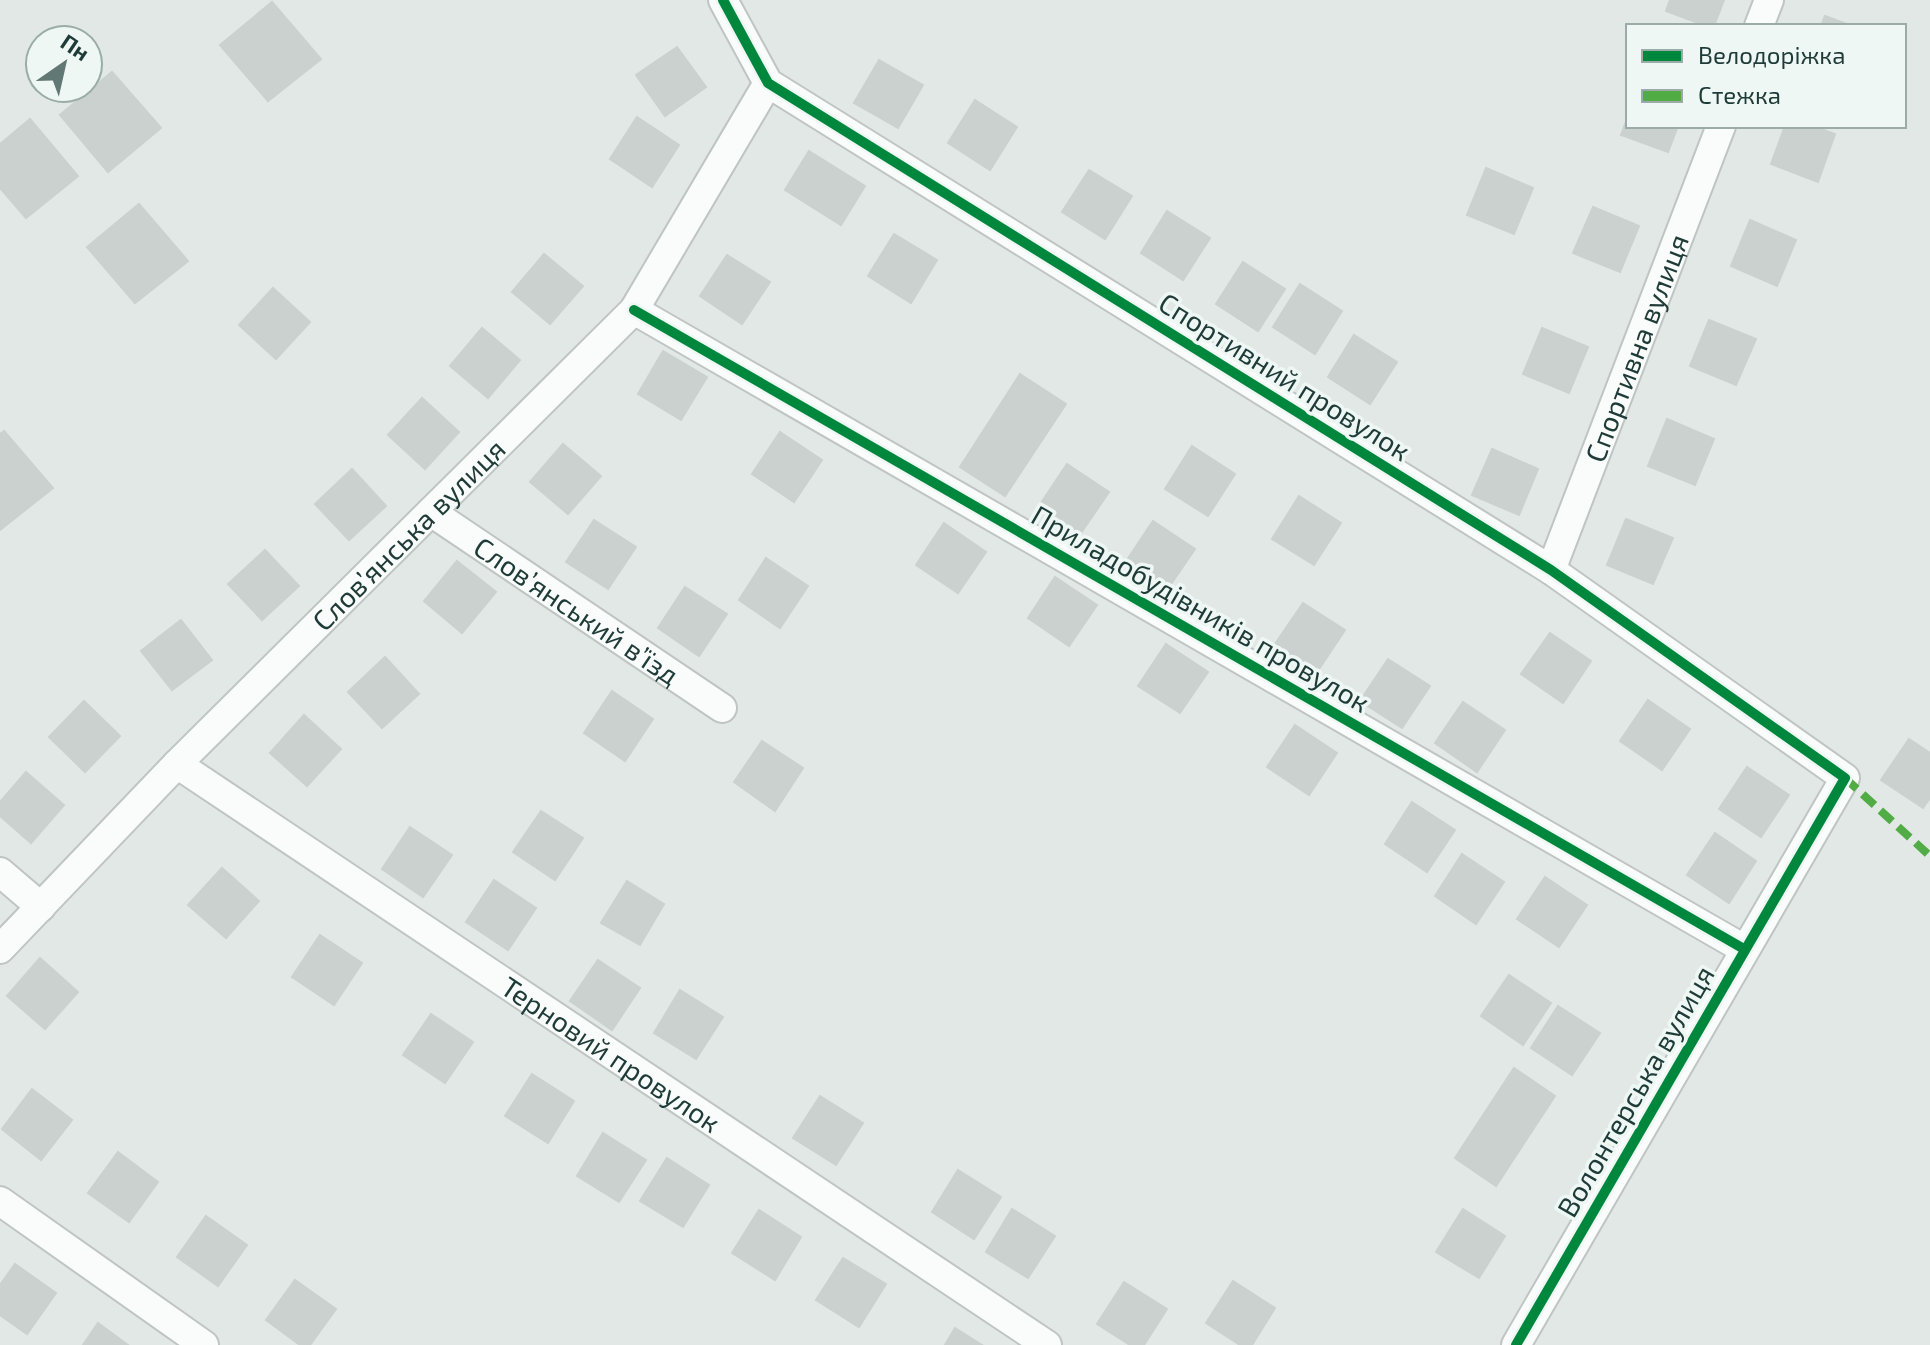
<svg xmlns="http://www.w3.org/2000/svg" width="1930" height="1345" viewBox="0 0 1930 1345" font-family="'Exo 2',sans-serif">
	<style>
		.building { fill: #cbd1cf; stroke: #cad1ce; stroke-width: 2 }
		.lines { fill: none; stroke-linecap: round; stroke-linejoin: round }
		.minor-casing { stroke: #bec5c2; stroke-width: 32 }
		.minor { stroke: #fafcfb; stroke-width: 28 }
		.quiet { stroke: #52ac45; stroke-width: 8; stroke-dasharray: 16 8; stroke-linecap: butt }
		.cycleway-casing { stroke: #eef7f4; stroke-width: 15 }
		.cycleway { stroke: #00873e; stroke-width: 10 }
		.labels { text-anchor: middle; dominant-baseline: central; stroke-width: 7; stroke-linejoin: round; paint-order: stroke }
		.street-label { font-size: 28px; fill: #1e3b37; stroke: #eef7f4 }
	</style>
	<rect width="100%" height="100%" fill="#e1e8e5"/>
	<g class="building">
		<polygon points="1670,0 1724,0 1714,26 1706,26 1666,11"/>
		<polygon points="272,2 321,59 268,101 220,45"/>
		<polygon points="1825,16 1852,26 1821,26"/>
		<polygon points="677,47 706,87 665,116 636,75"/>
		<polygon points="879,60 923,85 898,128 854,103"/>
		<polygon points="112,72 161,128 108,172 60,115"/>
		<polygon points="975,100 1017,127 990,170 948,143"/>
		<polygon points="1628,116 1628,126 1678,126 1668,152 1621,135"/>
		<polygon points="637,117 679,145 652,187 610,159"/>
		<polygon points="30,119 78,176 26,218 0,188 0,144"/>
		<polygon points="1785,126 1813,126 1835,134 1818,182 1771,164"/>
		<polygon points="809,151 865,186 841,225 785,190"/>
		<polygon points="1486,168 1533,188 1514,234 1467,215"/>
		<polygon points="1089,170 1132,196 1105,239 1062,212"/>
		<polygon points="139,204 188,261 135,303 87,247"/>
		<polygon points="1593,207 1639,226 1620,272 1573,253"/>
		<polygon points="1167,211 1210,238 1183,280 1141,253"/>
		<polygon points="1750,220 1796,240 1777,286 1731,266"/>
		<polygon points="894,234 937,260 911,303 868,276"/>
		<polygon points="544,254 583,286 550,324 512,292"/>
		<polygon points="727,255 770,282 742,324 700,296"/>
		<polygon points="1243,262 1285,289 1258,331 1216,304"/>
		<polygon points="1300,284 1342,311 1315,354 1273,327"/>
		<polygon points="273,288 310,322 276,359 239,325"/>
		<polygon points="1709,320 1756,339 1736,385 1690,366"/>
		<polygon points="482,328 520,360 488,398 450,366"/>
		<polygon points="1542,328 1588,347 1569,393 1523,374"/>
		<polygon points="1354,335 1397,362 1370,404 1328,377"/>
		<polygon points="663,351 707,377 681,420 638,394"/>
		<polygon points="1020,374 1066,404 1005,496 960,467"/>
		<polygon points="422,398 459,432 425,469 388,435"/>
		<polygon points="1667,419 1714,439 1695,485 1648,466"/>
		<polygon points="4,431 53,488 0,530 0,434"/>
		<polygon points="780,432 822,460 794,502 752,474"/>
		<polygon points="563,444 601,476 568,514 530,482"/>
		<polygon points="1192,446 1235,474 1208,516 1165,489"/>
		<polygon points="1492,449 1538,469 1519,515 1472,495"/>
		<polygon points="1067,464 1109,492 1081,533 1039,506"/>
		<polygon points="352,469 386,506 349,540 315,504"/>
		<polygon points="1299,496 1341,523 1314,565 1272,539"/>
		<polygon points="1626,519 1673,538 1653,584 1607,565"/>
		<polygon points="594,520 636,547 608,589 566,562"/>
		<polygon points="1153,521 1195,549 1167,590 1125,563"/>
		<polygon points="944,523 986,552 958,593 916,565"/>
		<polygon points="265,550 299,586 262,620 228,584"/>
		<polygon points="766,558 808,586 780,628 739,600"/>
		<polygon points="457,561 496,592 462,633 424,601"/>
		<polygon points="1055,577 1097,605 1069,646 1028,618"/>
		<polygon points="685,587 727,614 699,656 658,628"/>
		<polygon points="1303,603 1345,630 1317,672 1275,644"/>
		<polygon points="181,620 212,660 172,690 141,651"/>
		<polygon points="1550,633 1591,661 1563,703 1521,674"/>
		<polygon points="1166,644 1208,672 1180,713 1138,686"/>
		<polygon points="385,657 419,694 382,728 348,692"/>
		<polygon points="1388,659 1430,686 1402,728 1360,701"/>
		<polygon points="612,691 653,719 625,761 584,733"/>
		<polygon points="1648,700 1690,729 1662,770 1620,741"/>
		<polygon points="84,701 120,736 85,772 49,737"/>
		<polygon points="1463,702 1505,730 1477,772 1435,743"/>
		<polygon points="304,715 341,749 307,786 270,753"/>
		<polygon points="1295,725 1337,753 1309,795 1267,767"/>
		<polygon points="1909,739 1930,753 1930,798 1923,808 1881,780"/>
		<polygon points="762,741 803,768 775,811 734,782"/>
		<polygon points="1747,767 1789,795 1761,837 1719,809"/>
		<polygon points="26,772 64,805 31,843 0,816 0,802"/>
		<polygon points="1412,802 1455,830 1427,872 1385,844"/>
		<polygon points="541,811 583,838 555,880 513,852"/>
		<polygon points="410,827 452,855 423,897 382,869"/>
		<polygon points="1715,833 1756,861 1729,903 1687,875"/>
		<polygon points="1462,854 1504,882 1476,924 1435,896"/>
		<polygon points="222,868 259,901 226,938 188,905"/>
		<polygon points="1545,877 1587,905 1559,947 1517,919"/>
		<polygon points="494,880 536,908 508,950 466,922"/>
		<polygon points="627,881 664,904 640,945 601,923"/>
		<polygon points="320,935 362,963 334,1005 292,977"/>
		<polygon points="40,958 78,992 45,1029 7,996"/>
		<polygon points="598,960 640,988 612,1030 570,1001"/>
		<polygon points="1509,975 1551,1003 1523,1045 1481,1016"/>
		<polygon points="680,990 723,1017 696,1059 654,1033"/>
		<polygon points="1558,1006 1600,1033 1572,1075 1531,1048"/>
		<polygon points="431,1014 473,1042 445,1083 403,1055"/>
		<polygon points="1514,1068 1555,1096 1496,1186 1455,1158"/>
		<polygon points="532,1074 574,1101 548,1143 505,1116"/>
		<polygon points="32,1089 72,1120 41,1160 2,1129"/>
		<polygon points="820,1096 863,1123 836,1165 793,1138"/>
		<polygon points="603,1133 646,1160 619,1202 577,1176"/>
		<polygon points="118,1152 158,1182 129,1222 88,1193"/>
		<polygon points="667,1158 709,1185 683,1227 640,1201"/>
		<polygon points="958,1170 1001,1197 974,1239 932,1212"/>
		<polygon points="1012,1209 1055,1236 1028,1278 986,1252"/>
		<polygon points="1463,1209 1505,1236 1479,1278 1436,1252"/>
		<polygon points="759,1210 801,1237 775,1280 732,1253"/>
		<polygon points="206,1216 247,1245 218,1286 177,1257"/>
		<polygon points="843,1258 886,1284 859,1327 816,1300"/>
		<polygon points="15,1264 56,1293 27,1334 0,1315 0,1285"/>
		<polygon points="295,1280 336,1309 310,1345 300,1345 266,1320"/>
		<polygon points="1233,1281 1275,1308 1252,1345 1240,1345 1206,1323"/>
		<polygon points="1124,1282 1167,1309 1144,1345 1130,1345 1097,1324"/>
		<polygon points="98,1323 128,1345 83,1345"/>
		<polygon points="955,1328 982,1345 945,1345"/>
	</g>
	<g class="lines">
		<defs>
			<g id="minor">
				<polyline points="723,0 768,83 1551,570 1845,778 1516,1345"/>
				<polyline points="1759,26 1769,0"/>
				<polyline points="634,310 1744,949"/>
				<path id="s1" d="M 431,512 L 722,708"/>
				<path id="s2" d="M 1551,570 L 1721,126"/>
				<path id="s3" d="M 177,764 L 1047,1345"/>
				<polyline points="0,872 41,907"/>
				<path id="s4" d="M 0,949 L 177,764 L 634,310 L 768,83"/>
				<polyline points="0,1201 204,1345"/>
			</g>
		</defs>
		<use href="#minor" class="minor-casing"/>
		<use href="#minor" class="minor"/>
		<polyline class="quiet" points="1845,778 1930,856"/>
		<defs>
			<g id="cycleway">
				<polyline points="723,0 768,83 1551,570 1845,778 1516,1345"/>
				<polyline points="634,310 1744,949"/>
			</g>
		</defs>
		<use href="#cycleway" class="cycleway-casing"/>
		<use href="#cycleway" class="cycleway"/>
	</g>
	<g class="labels">
		<g class="street-label">
			<text stroke="none"><textPath href="#s2" startOffset="238">Спортивна вулиця</textPath></text>
			<text transform="translate(1285 376) rotate(32)">Спортивний провулок</text>
			<text stroke="none"><textPath href="#s4" startOffset="582">Слов’янська вулиця</textPath></text>
			<text transform="translate(1201 608) rotate(30)">Приладобудівників провулок</text>
			<text stroke="none"><textPath href="#s1" startOffset="176">Слов’янський в’їзд</textPath></text>
			<text stroke="none"><textPath href="#s3" startOffset="522">Терновий провулок</textPath></text>
			<text transform="translate(1635 1091) rotate(-60)">Волонтерська вулиця</text>
		</g>
	</g>
	<rect x="1626" y="24" width="280" height="104" fill="#eef7f4" stroke="#9baca8" stroke-width="2"/>
	<rect x="1642" y="50" width="40" height="12" fill="#00873e" stroke="#9baca8" stroke-width="2"/>
	<text x="1698" y="64" font-size="24" fill="#1e3b37">Велодоріжка</text>
	<rect x="1642" y="90" width="40" height="12" fill="#52ac45" stroke="#9baca8" stroke-width="2"/>
	<text x="1698" y="104" font-size="24" fill="#1e3b37">Стежка</text>
	<g transform="translate(64 64) rotate(34)"><circle r="38" fill="#eef7f4" stroke="#9baca8" stroke-width="2"/>
	<path d="M0-6L14 30L0 20L-14 30Z" fill="#627874"/>
	<text y="-12" font-size="22" font-weight="bold" text-anchor="middle" fill="#1e3b37">Пн</text>
	</g>
</svg>
